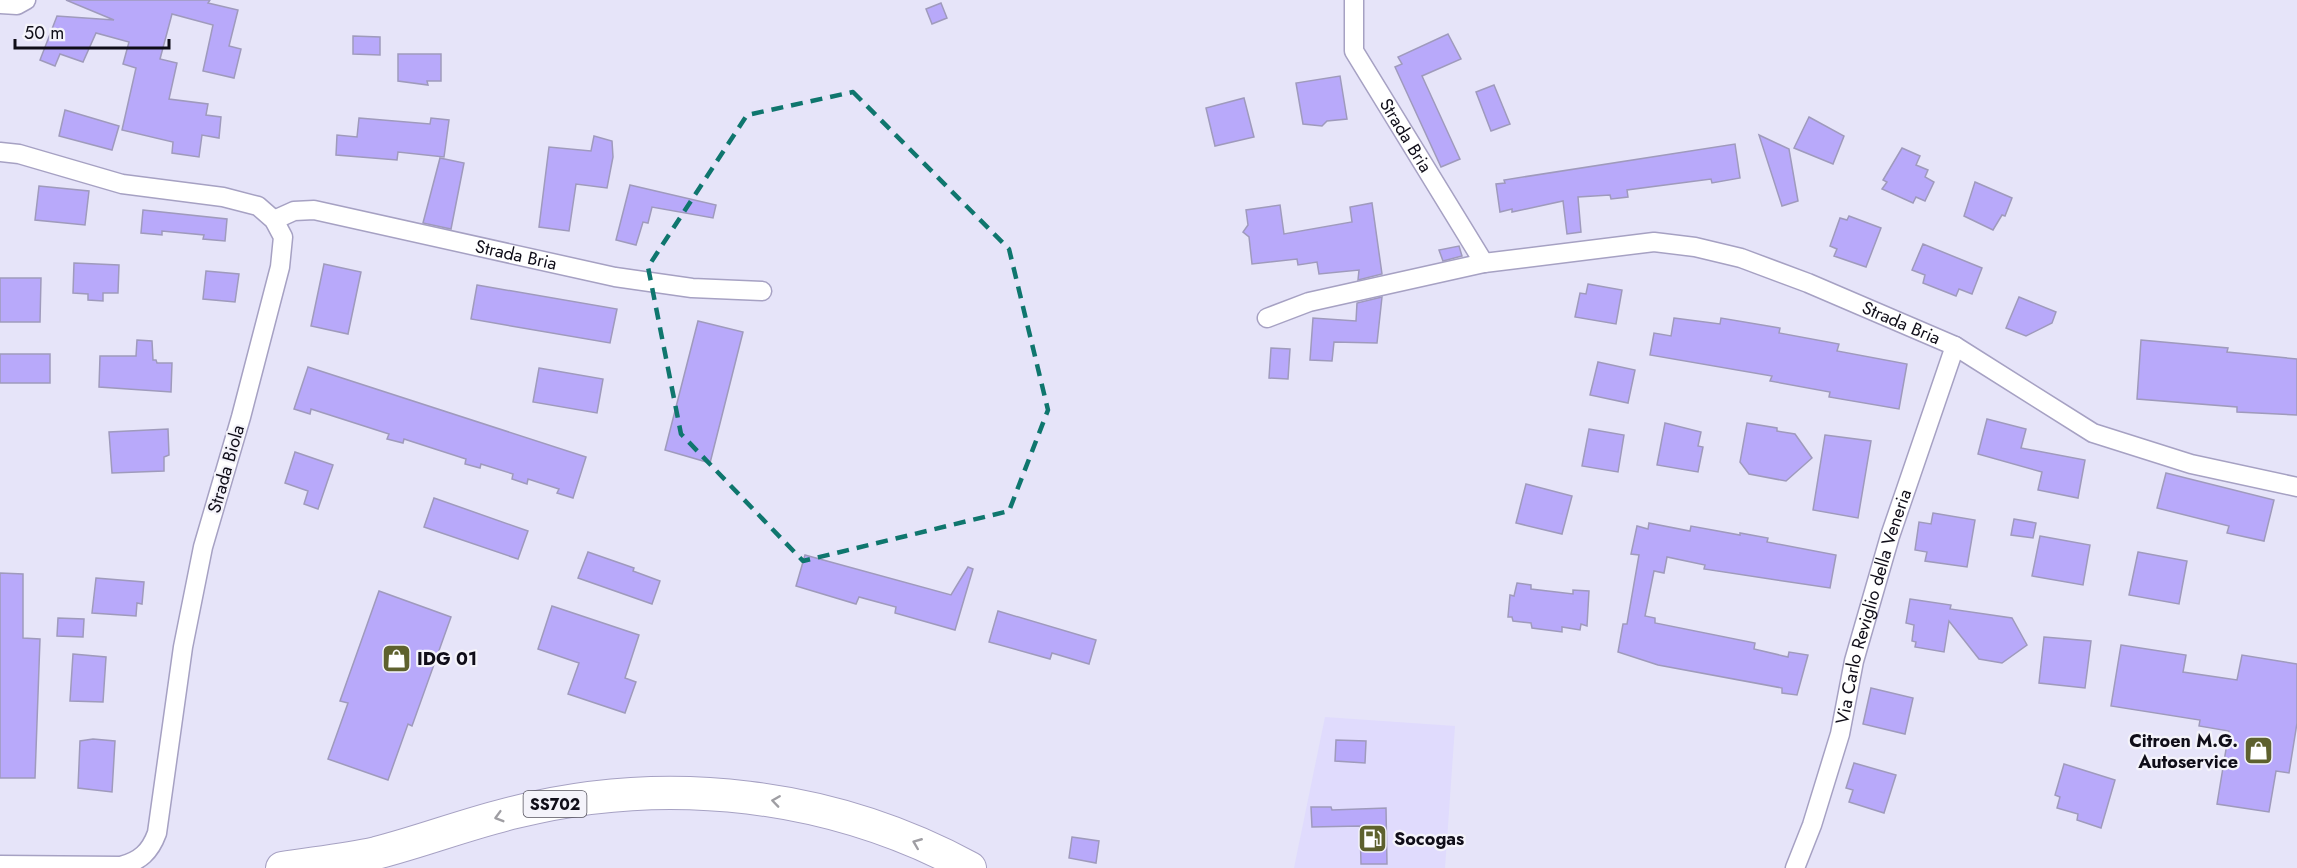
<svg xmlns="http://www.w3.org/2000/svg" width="2297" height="868" viewBox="0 0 2297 868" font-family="Jost,sans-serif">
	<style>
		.built { fill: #e0dbfd }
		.building { fill: #b8a9fa; stroke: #9f9abc; stroke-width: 1.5 }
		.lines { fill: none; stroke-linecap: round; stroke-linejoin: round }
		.minor-casing { stroke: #a6a1c3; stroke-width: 21 }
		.trunk-casing { stroke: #a6a1c3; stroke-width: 34 }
		.minor { stroke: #fff; stroke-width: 18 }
		.trunk { stroke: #fff; stroke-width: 32 }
		.oneway { stroke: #9f9ea3 }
		.marked { fill: none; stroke: #0f766e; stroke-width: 4.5; stroke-dasharray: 12 8; stroke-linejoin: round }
		.labels { text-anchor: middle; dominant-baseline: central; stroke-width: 4.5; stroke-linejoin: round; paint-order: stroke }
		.shield { fill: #f4f3fa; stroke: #54525c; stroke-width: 1.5 }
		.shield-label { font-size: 16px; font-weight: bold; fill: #0f0d18 }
		.street-label { font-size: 18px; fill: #0f0d18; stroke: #f4f3fa }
		.poi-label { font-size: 18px; font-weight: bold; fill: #0f0d18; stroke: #f4f3fa; text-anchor: start }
	</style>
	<rect width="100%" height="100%" fill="#e6e4f9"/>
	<polygon class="built" points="1325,717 1455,726 1445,868 1294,868"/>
	<g class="building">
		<polygon points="66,0 210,0 208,3 238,10 229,46 241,49 234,78 203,71 213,25 172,14 160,59 177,63 169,99 208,104 206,115 221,117 219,138 202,135 199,157 172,153 173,142 122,130 136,68 123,64 129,42 96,33 83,62 60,54 55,66 40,60 57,16 114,20"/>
		<polygon points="941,3 947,18 932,24 926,9"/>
		<polygon points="1448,34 1461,59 1422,76 1460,159 1441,167 1395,67 1402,64 1398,57"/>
		<polygon points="353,36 380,37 380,55 353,54"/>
		<polygon points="398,54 441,54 441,81 427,81 428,85 398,81"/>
		<polygon points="1340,76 1347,119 1327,121 1322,126 1303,124 1296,83"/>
		<polygon points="1494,85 1510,124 1491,131 1476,92"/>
		<polygon points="1244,98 1254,137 1215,146 1206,108"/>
		<polygon points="65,110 119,126 112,150 59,136"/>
		<polygon points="1809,117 1844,136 1833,164 1794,148"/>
		<polygon points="359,118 430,124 431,118 449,120 444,157 398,152 397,160 336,155 337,135 357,137"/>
		<polygon points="1759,135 1789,149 1798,201 1782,206"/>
		<polygon points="594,136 612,141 613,157 607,188 576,184 569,231 539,227 549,147 591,151"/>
		<polygon points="1735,144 1740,178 1712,183 1711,179 1627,190 1628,197 1611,199 1610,195 1578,197 1581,232 1567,234 1563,201 1512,212 1512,209 1500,212 1496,184 1505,183 1504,180"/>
		<polygon points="1902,148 1920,156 1916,165 1928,170 1925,177 1934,182 1925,201 1916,197 1913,203 1882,189 1887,182 1883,180"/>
		<polygon points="440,158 464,163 451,229 423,223"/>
		<polygon points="1975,182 2012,198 2005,216 2002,215 1993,230 1964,216"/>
		<polygon points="630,185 716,205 713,218 652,207 648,223 643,222 636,245 616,240"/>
		<polygon points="39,186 89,191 85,225 35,220"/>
		<polygon points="1372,203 1382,274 1358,280 1359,270 1319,274 1317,262 1298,265 1297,259 1252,264 1249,237 1243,232 1248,225 1246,210 1280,205 1284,234 1352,222 1350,207"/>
		<polygon points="143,210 227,219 225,241 203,239 204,235 162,231 162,235 141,233"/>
		<polygon points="1849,216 1881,228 1866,267 1834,256 1837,249 1830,246 1840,218 1847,220"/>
		<polygon points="1923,244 1982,268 1972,294 1959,289 1956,296 1923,283 1925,275 1912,270"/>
		<polygon points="1459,246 1462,256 1443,261 1439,250"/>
		<polygon points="74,263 119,265 118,293 103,293 103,301 88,300 88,294 73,293"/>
		<polygon points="324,264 361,272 348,334 311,326"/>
		<polygon points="206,271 239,274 235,302 203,299"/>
		<polygon points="0,278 41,278 40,322 0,322"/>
		<polygon points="1588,284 1622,290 1616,324 1575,317 1580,293 1586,294"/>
		<polygon points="477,285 617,309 610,343 471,319"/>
		<polygon points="1382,297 1377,343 1334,342 1332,361 1310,360 1313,318 1356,321 1357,303"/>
		<polygon points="2019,297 2056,312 2052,323 2026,336 2006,328"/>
		<polygon points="1674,318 1720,324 1721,318 1780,328 1779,333 1839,344 1837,351 1907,364 1899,409 1829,397 1830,392 1770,381 1772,376 1650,355 1654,333 1671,336"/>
		<polygon points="698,321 743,332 710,463 665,450"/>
		<polygon points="137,340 152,341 153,360 156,360 157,363 172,363 171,392 99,387 100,356 136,356"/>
		<polygon points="2141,340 2228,348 2227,352 2297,359 2297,415 2237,412 2237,407 2137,399"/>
		<polygon points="1271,348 1290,349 1288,379 1269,378"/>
		<rect x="0" y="354" width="50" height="29"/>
		<polygon points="1598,362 1635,370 1628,403 1590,395"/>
		<polygon points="308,367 586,457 573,498 557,493 559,489 528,479 527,484 512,479 513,474 481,464 480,468 465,464 466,459 404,439 403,443 387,439 389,434 311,409 310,414 294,409"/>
		<polygon points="539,368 603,379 597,413 533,402"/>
		<polygon points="1987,419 2026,429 2021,448 2085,460 2078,498 2038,490 2042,472 1978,454"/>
		<polygon points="1665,423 1701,432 1698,446 1703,447 1698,472 1657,465"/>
		<polygon points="1747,423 1777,428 1777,431 1795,434 1812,458 1786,481 1749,474 1740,462"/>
		<polygon points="168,429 169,455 164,457 164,471 112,473 109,432"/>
		<polygon points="1589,429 1624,435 1618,472 1582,466"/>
		<polygon points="1825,435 1871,441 1858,518 1813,510"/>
		<polygon points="295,452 333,465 318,509 304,504 308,491 285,483"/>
		<polygon points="2166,473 2274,500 2264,541 2227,533 2229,526 2157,508"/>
		<polygon points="1526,484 1572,496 1562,534 1516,523"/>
		<polygon points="434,498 528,531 518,559 424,527"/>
		<polygon points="1933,513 1975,520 1967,567 1925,561 1927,552 1915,550 1919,522 1931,524"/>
		<polygon points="2014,519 2036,523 2033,538 2011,535"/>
		<polygon points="1649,523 1690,531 1691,526 1740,535 1740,533 1768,538 1767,542 1836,555 1830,588 1704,569 1705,565 1667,557 1664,573 1654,571 1645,616 1655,618 1655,623 1755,643 1754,649 1788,657 1789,652 1808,655 1797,695 1782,693 1782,688 1658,665 1618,652 1623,624 1627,624 1639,555 1631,554 1637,526 1648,529"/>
		<polygon points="2040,536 2090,545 2083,585 2032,576"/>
		<polygon points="588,552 634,568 633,571 660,581 652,604 578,578"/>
		<polygon points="2138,552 2187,561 2179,604 2129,595"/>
		<polygon points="805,555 951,595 968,567 973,569 955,630 895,613 896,607 859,597 856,604 796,586"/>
		<polygon points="0,573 23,574 23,638 40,639 35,778 0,778"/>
		<polygon points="96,578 144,582 142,604 137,603 136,616 92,613"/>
		<polygon points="1517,583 1531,585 1531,589 1573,594 1573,590 1589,591 1587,626 1581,624 1580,630 1562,627 1562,632 1532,628 1531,623 1513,621 1512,617 1508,617 1510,595 1514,596"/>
		<polygon points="379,591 451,617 412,726 408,724 388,780 328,759 348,703 340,701"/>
		<polygon points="1910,599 1951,605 1950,609 2012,618 2027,645 2002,663 1979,659 1949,621 1944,652 1915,647 1916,642 1912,641 1914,625 1906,623"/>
		<polygon points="552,606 639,635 625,678 636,682 625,713 568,694 579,663 538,649"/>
		<polygon points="998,611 1096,640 1089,664 1052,653 1050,659 989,642"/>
		<polygon points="58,618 84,619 83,637 57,636"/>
		<polygon points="2044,637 2091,641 2085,688 2039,683"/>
		<polygon points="2121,645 2186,655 2183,672 2237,680 2242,655 2297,664 2297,723 2289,773 2276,771 2269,812 2217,804 2229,731 2199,726 2200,720 2111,706"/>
		<polygon points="73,654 106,657 103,702 70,701"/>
		<polygon points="1871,688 1913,698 1905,734 1863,724"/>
		<polygon points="93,739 115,741 112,792 78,788 80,741"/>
		<polygon points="1336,740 1366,741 1365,763 1335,761"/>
		<polygon points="1854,763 1896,775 1884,813 1849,802 1853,790 1846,788"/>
		<polygon points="2064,764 2115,780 2101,828 2077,820 2078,814 2057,808 2060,797 2055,795"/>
		<polygon points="1311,807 1331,807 1332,810 1386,808 1387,864 1361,864 1360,826 1312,827"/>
		<polygon points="1072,837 1099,841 1096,863 1069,858"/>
	</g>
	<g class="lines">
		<defs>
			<g id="minor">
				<path id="s1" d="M 1354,0 L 1354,51 L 1484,263"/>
				<polyline points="0,4 17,5 26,0"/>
				<path d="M 0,152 L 19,154 L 122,184 L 223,197 L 258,206 L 274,220 L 283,237 L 280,267 L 241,417 L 203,547 L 183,647 L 157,833 C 150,852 140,861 121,866 L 0,865"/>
				<path id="s2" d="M 274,220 L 294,211 L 314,210 L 615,277 L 692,288 L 762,291"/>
				<path id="s3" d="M 1267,318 L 1309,302 L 1484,263 L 1654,242 L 1695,247 L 1741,258 L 1808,283 L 1955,346 L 2093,433 L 2191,464 L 2297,487"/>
				<path id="s4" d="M 1795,868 L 1812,825 L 1840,734 L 1854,661 L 1890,536 L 1955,346"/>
			</g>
			<path id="trunk" d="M 282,868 C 313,863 345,860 376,853 C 423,841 469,823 516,812 C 668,774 832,793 970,868"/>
		</defs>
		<use href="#minor" class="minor-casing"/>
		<use href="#trunk" class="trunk-casing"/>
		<use href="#minor" class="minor"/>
		<use href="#trunk" class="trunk"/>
	</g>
	<defs><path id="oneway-chevron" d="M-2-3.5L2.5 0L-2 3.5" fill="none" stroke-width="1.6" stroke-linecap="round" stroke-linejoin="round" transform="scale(1.5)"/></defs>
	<g class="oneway">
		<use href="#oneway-chevron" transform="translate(776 801) rotate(-172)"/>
		<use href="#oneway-chevron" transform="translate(499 817) rotate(164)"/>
		<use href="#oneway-chevron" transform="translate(917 843) rotate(-158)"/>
	</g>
	<path class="marked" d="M 853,92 L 1009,249 L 1048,410 L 1009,511 L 803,561 L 681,434 L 648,267 L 747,115 Z"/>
	<defs>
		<symbol id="shop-square" viewBox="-11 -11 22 22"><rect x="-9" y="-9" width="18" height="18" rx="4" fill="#5e612e" stroke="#f4f3fa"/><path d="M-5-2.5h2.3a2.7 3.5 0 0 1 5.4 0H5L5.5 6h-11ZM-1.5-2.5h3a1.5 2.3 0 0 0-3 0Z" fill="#fff"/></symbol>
		<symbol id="fuel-square" viewBox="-11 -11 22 22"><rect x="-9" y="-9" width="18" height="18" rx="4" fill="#5e612e" stroke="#f4f3fa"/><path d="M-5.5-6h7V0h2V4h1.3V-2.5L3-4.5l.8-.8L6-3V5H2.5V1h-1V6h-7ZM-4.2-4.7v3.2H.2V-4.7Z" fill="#fff"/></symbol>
	</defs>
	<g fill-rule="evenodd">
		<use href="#shop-square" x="380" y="642" width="33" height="33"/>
		<use href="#shop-square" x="2242" y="734" width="33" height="33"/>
		<use href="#fuel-square" x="1356" y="822" width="33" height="33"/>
	</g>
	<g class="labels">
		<rect class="shield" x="523.5" y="791" width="63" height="26" rx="4.5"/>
		<g class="shield-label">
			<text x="555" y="804">SS702</text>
		</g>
		<g class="street-label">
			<text stroke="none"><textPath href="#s1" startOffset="150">Strada Bria</textPath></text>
			<text stroke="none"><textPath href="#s2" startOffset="249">Strada Bria</textPath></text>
			<text stroke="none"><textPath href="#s3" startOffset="657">Strada Bria</textPath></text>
			<text transform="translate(226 469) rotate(-74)">Strada Biola</text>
			<text stroke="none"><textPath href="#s4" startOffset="273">Via Carlo Reviglio della Veneria</textPath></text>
		</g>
		<g class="poi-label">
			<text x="417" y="659">IDG 01</text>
			<text x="2238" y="741" text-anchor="end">Citroen M.G.<tspan x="2238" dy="21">Autoservice</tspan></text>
			<text x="1394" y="839">Socogas</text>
		</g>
	</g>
	<path d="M15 39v9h154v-9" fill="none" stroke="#0f0d18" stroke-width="3"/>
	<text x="24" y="39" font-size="18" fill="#0f0d18" stroke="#f4f3fa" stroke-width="4.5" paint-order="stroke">50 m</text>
</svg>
